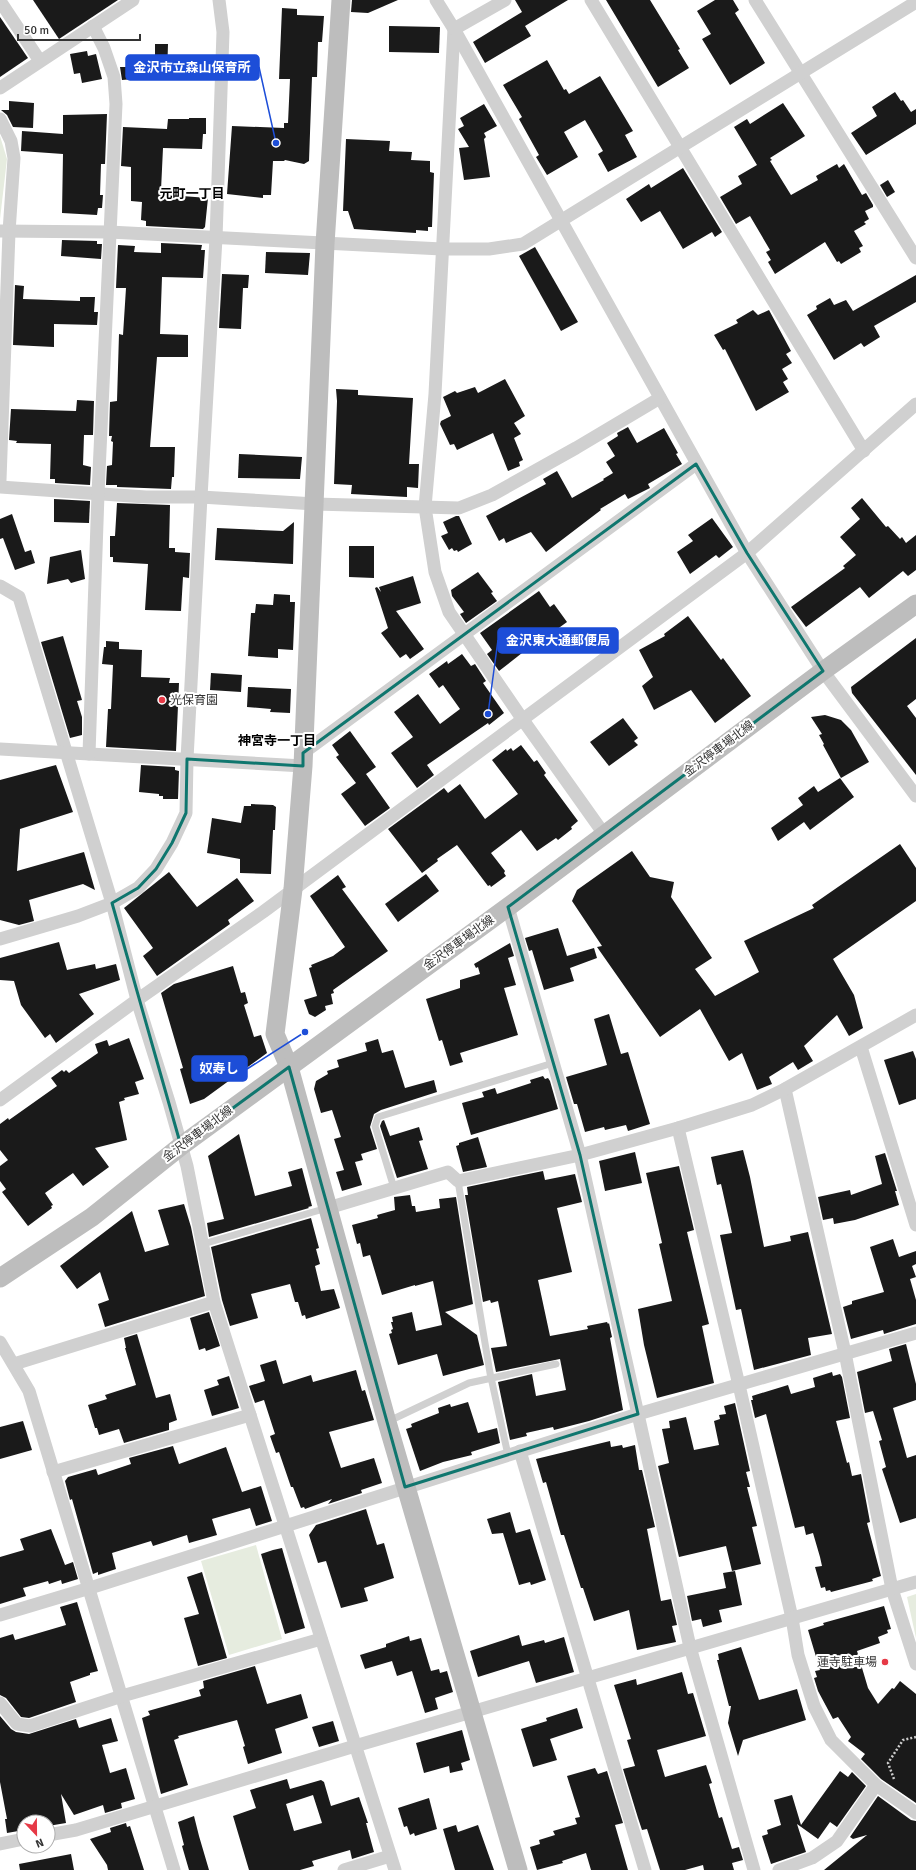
<svg xmlns="http://www.w3.org/2000/svg" width="916" height="1870" viewBox="0 0 916 1870" font-family="Signika,'Noto Sans JP',sans-serif">
	<style>
		.green { fill: #e6ecdf }
		.building { fill: #1a1a1a; fill-rule: evenodd }
		.lines { fill: none; stroke-linecap: round; stroke-linejoin: round }
		.path { stroke: #cdcdcd; stroke-width: 2.5; stroke-dasharray: 2 2; stroke-linecap: butt }
		.lane { stroke: #d0d0d0; stroke-width: 7 }
		.street { stroke: #d0d0d0; stroke-width: 13 }
		.secondary { stroke: #bdbdbd; stroke-width: 19 }
		.marked { fill: none; stroke: #0f766e; stroke-width: 3; stroke-linejoin: round }
		.poi-dot { fill: #e63946; stroke: #fff; stroke-width: 1.5 }
		.labels { text-anchor: middle; dominant-baseline: central; stroke-width: 4; stroke-linejoin: round; paint-order: stroke }
		.poi-label { font-size: 12px; fill: #333; stroke: #fff; text-anchor: start }
		.street-label { font-size: 12px; fill: #333; stroke: #fff }
		.neighbourhood-label { font-size: 13px; font-weight: bold; fill: #000; stroke: #fff }
		.leader { fill: none; stroke: #1d4ed8; stroke-width: 1.5 }
		.callout-dot { fill: #1d4ed8; stroke: #fff; stroke-width: 1.5 }
		.callout { fill: #1d4ed8; stroke: #1d4ed8; stroke-width: 1.5 }
		.callout-label { font-size: 13px; text-anchor: middle; font-weight: bold; fill: #fff }
	</style>
	<rect width="100%" height="100%" fill="#fff"/>
	<g class="green">
		<polygon points="0,136 7,159 0,219"/>
		<polygon points="256,1545 282,1639 229,1655 201,1561"/>
		<polygon points="916,1594 916,1638 907,1597"/>
	</g>
	<g class="building">
		<polygon points="33,0 118,0 59,39"/>
		<polygon points="352,0 398,0 368,13 351,12"/>
		<polygon points="515,0 568,0 525,26 531,36 485,63 473,42 522,12"/>
		<polygon points="606,0 650,0 680,49 678,50 689,68 658,87"/>
		<polygon points="715,0 733,0 739,10 735,13 765,63 730,85 702,39 711,34 697,11"/>
		<polygon points="282,8 297,9 297,15 324,16 322,42 318,42 317,77 312,77 309,161 304,164 285,160 284,161 273,161 271,195 263,195 263,198 227,194 232,126 284,128 284,123 288,123 290,79 279,79"/>
		<polygon points="0,17 28,58 0,77"/>
		<polygon points="389,26 440,27 439,53 389,52"/>
		<polygon points="155,44 168,44 167,76 122,80 120,67 129,67 128,60 131,59 155,57"/>
		<polygon points="87,51 88,56 96,54 102,79 82,83 80,73 74,74 70,54"/>
		<polygon points="547,60 564,90 566,89 569,94 600,76 633,131 625,135 637,157 608,172 598,154 603,151 585,120 564,132 578,157 547,175 536,157 539,155 519,119 522,117 503,85"/>
		<polygon points="895,92 901,101 903,100 911,112 916,109 916,124 866,155 851,133 877,116 872,107"/>
		<polygon points="9,101 34,103 33,128 13,127 7,115 1,110 9,110"/>
		<polygon points="783,103 805,136 770,158 772,160 770,161 791,195 818,180 816,176 837,164 839,168 844,164 862,195 866,193 873,205 873,207 865,211 869,219 864,222 866,224 854,231 863,246 859,248 861,252 841,264 839,261 837,262 825,242 775,274 768,262 771,260 766,252 770,250 750,216 736,224 720,197 742,184 738,176 757,165 734,127 747,119 750,124"/>
		<polygon points="484,104 497,126 484,133 486,137 484,139 490,177 464,180 459,148 469,147 458,129 464,126 460,118"/>
		<polygon points="107,114 105,164 101,164 100,195 103,195 102,208 98,208 97,215 62,213 63,154 21,151 22,131 63,134 63,115"/>
		<polygon points="189,118 206,118 206,134 203,134 202,149 163,148 161,190 182,192 182,196 208,198 205,227 203,229 146,226 146,221 141,220 142,202 131,201 131,167 121,166 123,127 167,129 168,119 189,119"/>
		<polygon points="346,139 390,141 389,151 412,152 411,160 430,161 430,172 434,173 432,227 428,227 428,231 416,230 416,233 354,229 348,211 343,211"/>
		<polygon points="683,168 722,232 715,237 712,232 683,249 660,211 641,222 626,199 649,184 651,188"/>
		<polygon points="888,180 895,192 887,197 880,185"/>
		<polygon points="62,240 97,241 97,244 102,244 101,259 61,256"/>
		<polygon points="161,243 202,245 201,250 205,250 203,278 162,277 160,334 188,335 188,357 157,357 150,447 175,447 174,477 172,477 171,489 117,487 117,485 106,485 107,466 112,465 113,442 111,441 112,436 109,436 110,402 117,401 119,334 123,335 126,288 116,288 118,245 135,246 134,252 161,253"/>
		<polygon points="535,247 578,322 561,331 519,256"/>
		<polygon points="266,252 310,253 308,275 265,273"/>
		<polygon points="222,274 249,275 248,288 243,288 241,329 219,328"/>
		<polygon points="916,275 916,302 874,326 880,337 864,347 861,343 834,360 807,315 817,309 816,306 830,298 834,305 846,300 853,311"/>
		<polygon points="15,285 24,286 23,299 80,301 80,297 95,297 94,312 98,312 97,325 54,324 54,347 13,345"/>
		<polygon points="753,310 758,315 769,310 791,351 786,354 792,363 782,369 788,379 783,382 789,392 756,411 725,349 723,350 714,335 738,323 736,320"/>
		<polygon points="505,379 525,416 514,423 521,434 514,438 523,460 519,462 520,466 508,471 493,433 457,450 454,444 450,445 440,424 441,421 451,416 443,397 455,391 457,393 475,387 478,393"/>
		<polygon points="336,389 358,390 358,395 413,398 409,464 419,464 418,488 407,487 407,497 351,494 352,485 334,484 337,401"/>
		<polygon points="77,400 94,401 93,435 84,435 83,465 91,467 90,485 55,483 55,479 50,479 51,444 16,443 17,441 9,440 11,409 76,411"/>
		<polygon points="628,427 637,443 664,428 678,453 676,454 682,464 648,484 650,488 628,499 625,494 600,509 601,510 546,552 531,532 506,543 504,538 499,541 486,516 546,484 543,479 557,471 572,498 604,480 603,479 613,473 606,462 615,456 607,443 618,436 617,433"/>
		<polygon points="239,454 302,457 300,479 238,478"/>
		<polygon points="862,498 886,527 888,526 900,539 902,537 906,543 916,535 916,570 908,576 903,571 869,598 860,587 806,627 791,607 845,568 843,566 856,555 840,537 860,519 851,508"/>
		<polygon points="54,499 90,501 89,523 54,522"/>
		<polygon points="117,503 170,505 169,548 175,548 175,552 190,553 189,578 183,577 181,611 145,610 148,564 113,562 113,557 110,557 110,536 115,536"/>
		<polygon points="12,514 25,552 31,550 35,563 15,570 3,538 0,539 0,519"/>
		<polygon points="456,516 459,516 472,544 458,552 457,550 454,551 452,548 449,550 441,536 448,533 443,522"/>
		<polygon points="712,518 733,547 719,558 716,555 690,574 677,552 693,541 688,535"/>
		<polygon points="294,522 293,564 215,560 217,528 283,531"/>
		<polygon points="349,546 374,546 374,578 349,577"/>
		<polygon points="81,550 85,579 71,583 68,579 47,584 50,557"/>
		<polygon points="478,572 493,592 491,593 497,601 466,623 460,614 464,612 452,596 451,590"/>
		<polygon points="413,576 421,603 396,611 424,649 410,659 406,654 400,658 381,633 388,628 375,588 377,587 381,592 379,587"/>
		<polygon points="539,591 550,607 554,604 567,622 549,635 547,632 521,652 522,653 499,671 487,654 492,650 480,633"/>
		<polygon points="274,594 290,595 290,602 295,602 293,650 278,649 278,658 248,656 251,613 255,613 256,604 273,605"/>
		<polygon points="688,616 721,660 723,658 751,696 715,723 691,690 654,710 642,686 653,677 639,650 665,636 664,634"/>
		<polygon points="63,636 82,700 77,701 82,717 82,735 70,738 41,642"/>
		<polygon points="916,638 916,699 907,706 916,718 916,775 852,693 851,687"/>
		<polygon points="106,641 119,642 119,649 142,650 141,677 170,678 169,683 179,683 176,751 106,747 108,709 111,709 113,665 102,664 104,647 106,647"/>
		<polygon points="462,654 471,666 475,664 486,681 483,683 504,713 489,725 488,723 427,765 434,775 417,788 391,753 413,737 394,712 418,694 440,724 460,709 443,685 439,688 429,674 447,661 448,664"/>
		<polygon points="211,673 242,675 241,692 210,690"/>
		<polygon points="248,687 291,689 290,713 270,712 271,709 247,707"/>
		<polygon points="825,715 841,720 851,730 869,762 841,778 823,745 824,744 819,735 822,734 811,717"/>
		<polygon points="623,718 638,738 634,741 638,745 609,766 590,742"/>
		<polygon points="350,731 376,767 366,774 390,808 365,826 341,794 356,783 336,757 339,755 332,745"/>
		<polygon points="521,745 534,762 537,760 546,773 544,775 578,821 571,827 572,829 558,840 556,838 537,851 521,830 491,853 505,871 504,873 506,876 491,887 490,885 488,886 457,845 437,859 438,861 422,873 388,829 444,788 448,793 460,784 485,819 518,794 492,760 506,749 507,751 511,748 513,751"/>
		<polygon points="56,765 73,812 20,829 17,871 84,852 95,890 83,884 29,900 34,921 19,925 0,920 0,780"/>
		<polygon points="141,765 175,767 175,770 179,771 178,799 163,799 163,796 159,796 159,794 139,792"/>
		<polygon points="840,778 854,797 810,830 804,822 778,841 771,828 803,805 798,798 814,786 818,792"/>
		<polygon points="251,804 273,805 276,807 275,830 273,830 271,874 240,873 240,859 207,853 212,818 241,823 244,806 251,806"/>
		<polygon points="900,844 916,868 916,901 833,959 854,995 863,1028 849,1036 837,1015 804,1046 813,1061 798,1070 793,1062 769,1077 772,1084 757,1090 742,1053 729,1061 700,1009 660,1037 597,947 602,946 572,901 577,890 632,851 650,877 674,882 671,897 712,958 695,969 715,996 759,972 744,941 814,908 812,905"/>
		<polygon points="169,872 197,907 237,878 254,901 228,920 230,924 157,976 143,956 153,948 124,908"/>
		<polygon points="426,874 439,891 398,922 385,904"/>
		<polygon points="338,875 346,887 342,889 388,951 333,990 334,993 331,994 333,1004 325,1006 326,1010 315,1017 309,1014 304,1000 317,996 309,968 312,967 311,965 333,956 345,947 310,896"/>
		<polygon points="558,928 567,956 594,948 597,958 570,968 574,981 544,990 532,950 529,951 525,938"/>
		<polygon points="59,942 67,970 95,964 96,969 116,964 120,980 79,994 94,1014 56,1043 50,1034 45,1038 21,1005 14,981 0,980 0,958"/>
		<polygon points="510,943 514,956 508,958 516,985 504,988 518,1035 460,1053 463,1062 450,1066 442,1040 439,1041 426,999 460,988 460,980 480,974 478,967 476,968 474,964"/>
		<polygon points="233,966 241,993 245,992 248,1003 244,1005 254,1037 261,1035 267,1053 204,1099 190,1104 180,1069 183,1068 161,993 174,984"/>
		<polygon points="609,1014 621,1054 628,1052 650,1124 628,1131 626,1125 605,1130 604,1127 585,1132 577,1104 574,1104 566,1077 607,1065 594,1019"/>
		<polygon points="129,1038 144,1079 135,1082 139,1094 124,1098 125,1100 119,1102 127,1140 95,1148 109,1167 83,1186 73,1173 45,1193 53,1205 51,1206 52,1208 28,1226 2,1192 6,1189 0,1181 0,1166 8,1160 0,1150 0,1124 8,1118 9,1120 57,1086 51,1078 62,1070 64,1072 66,1070 69,1073 98,1053 95,1044 107,1040 109,1046"/>
		<polygon points="378,1039 382,1053 393,1050 405,1088 434,1080 437,1092 381,1110 374,1114 370,1127 377,1149 361,1154 363,1160 355,1162 362,1185 342,1191 336,1172 344,1170 334,1139 341,1137 332,1110 321,1113 314,1089 316,1081 328,1074 327,1071 339,1067 337,1060 367,1051 365,1043"/>
		<polygon points="913,1051 916,1059 916,1099 899,1105 884,1060"/>
		<polygon points="543,1076 545,1079 548,1078 550,1081 558,1109 471,1135 462,1103 484,1097 482,1092 495,1088 497,1094 531,1083 530,1080"/>
		<polygon points="384,1120 390,1136 419,1127 423,1140 419,1141 428,1169 397,1178 380,1126 382,1121"/>
		<polygon points="239,1134 255,1196 292,1186 288,1172 302,1168 312,1206 308,1207 309,1208 209,1237 207,1223 224,1219 208,1156"/>
		<polygon points="478,1137 487,1167 463,1172 456,1146 459,1145 459,1143"/>
		<polygon points="743,1150 750,1177 764,1247 791,1241 790,1236 808,1232 832,1334 808,1338 811,1355 754,1370 741,1309 736,1310 720,1235 732,1233 721,1184 717,1185 711,1157"/>
		<polygon points="635,1152 642,1183 605,1191 599,1161"/>
		<polygon points="885,1153 897,1191 895,1191 899,1205 855,1220 834,1224 833,1218 823,1220 818,1197 850,1190 851,1195 882,1184 875,1156"/>
		<polygon points="679,1166 694,1230 687,1232 709,1324 702,1326 714,1383 657,1398 644,1345 638,1309 672,1301 659,1244 662,1243 646,1173"/>
		<polygon points="543,1171 545,1180 575,1174 582,1202 557,1208 572,1272 538,1280 550,1336 588,1329 587,1326 607,1322 608,1324 609,1323 612,1337 610,1338 623,1410 589,1421 554,1430 553,1427 526,1433 527,1436 510,1440 498,1382 532,1374 536,1396 566,1390 560,1359 496,1372 491,1348 507,1346 498,1301 491,1303 490,1300 483,1302 465,1195 468,1195 467,1187"/>
		<polygon points="410,1195 412,1206 415,1206 416,1212 440,1208 439,1199 456,1197 473,1304 445,1312 477,1335 484,1365 443,1376 437,1354 398,1365 389,1334 392,1333 391,1330 393,1329 391,1322 393,1322 392,1317 412,1312 416,1331 442,1325 433,1281 415,1286 415,1285 382,1295 370,1255 363,1257 360,1243 357,1244 352,1225 378,1218 377,1215 395,1210 394,1197"/>
		<polygon points="184,1204 191,1227 205,1296 105,1327 98,1304 109,1300 100,1272 77,1289 60,1266 132,1211 145,1252 169,1245 158,1210"/>
		<polygon points="311,1218 319,1248 316,1249 320,1264 315,1266 321,1291 334,1289 340,1308 306,1319 305,1315 302,1316 298,1302 295,1302 290,1284 251,1294 258,1318 230,1326 222,1300 211,1247"/>
		<polygon points="893,1239 899,1257 916,1251 916,1264 912,1266 916,1277 910,1279 916,1300 916,1324 884,1334 883,1330 851,1339 843,1307 852,1304 852,1301 884,1292 870,1247"/>
		<polygon points="209,1312 220,1346 206,1351 205,1348 199,1350 190,1318"/>
		<polygon points="137,1334 156,1398 170,1394 177,1420 169,1423 169,1430 124,1443 119,1429 99,1435 97,1428 95,1428 88,1405 107,1399 105,1395 136,1385 125,1348 126,1348 124,1338"/>
		<polygon points="906,1344 916,1384 916,1400 893,1408 907,1458 916,1455 916,1518 900,1523 882,1469 886,1467 879,1441 882,1440 873,1411 865,1413 857,1372 892,1361 889,1349"/>
		<polygon points="276,1360 283,1384 311,1375 313,1382 356,1370 362,1391 365,1390 374,1420 329,1432 341,1468 374,1458 382,1483 361,1490 362,1493 328,1504 332,1499 305,1509 304,1507 301,1508 293,1487 291,1487 279,1452 276,1453 270,1436 275,1434 264,1400 255,1403 249,1386 265,1381 260,1365"/>
		<polygon points="832,1372 833,1376 840,1374 842,1377 850,1418 836,1421 847,1463 849,1462 852,1476 861,1474 870,1522 867,1523 881,1576 872,1579 873,1581 831,1592 830,1590 826,1591 825,1587 821,1588 815,1567 822,1566 820,1557 813,1533 806,1535 804,1526 795,1528 766,1414 755,1418 751,1400 753,1400 752,1396 788,1385 791,1394 815,1387 813,1378"/>
		<polygon points="229,1376 239,1408 212,1416 204,1390 219,1385 217,1380"/>
		<polygon points="468,1402 478,1433 497,1428 500,1443 471,1452 472,1455 443,1462 420,1471 406,1429 412,1427 411,1424 439,1413 438,1408 450,1404 451,1407"/>
		<polygon points="735,1403 750,1471 746,1472 750,1487 747,1487 757,1526 752,1527 761,1564 732,1571 726,1546 679,1557 658,1466 669,1463 662,1429 670,1428 669,1421 686,1417 694,1450 719,1445 714,1421 720,1419 719,1415 726,1414 724,1406"/>
		<polygon points="23,1421 32,1450 0,1459 0,1427"/>
		<polygon points="610,1441 611,1447 622,1445 623,1448 635,1445 639,1470 642,1470 655,1527 647,1529 661,1601 671,1599 677,1625 672,1626 676,1642 637,1650 629,1610 594,1621 583,1588 581,1588 564,1535 561,1535 546,1482 543,1483 536,1459"/>
		<polygon points="173,1446 179,1464 226,1447 242,1492 261,1486 272,1521 256,1526 250,1508 212,1519 217,1535 189,1543 187,1535 153,1546 151,1541 112,1553 116,1569 98,1575 98,1572 93,1574 72,1499 70,1500 65,1481 68,1477 96,1469 98,1475 131,1464 129,1458"/>
		<polygon points="366,1509 377,1545 384,1543 394,1578 364,1588 368,1601 341,1608 326,1561 318,1563 309,1535 316,1525"/>
		<polygon points="510,1512 516,1533 530,1529 546,1580 531,1585 530,1582 519,1585 503,1533 492,1534 487,1519"/>
		<polygon points="51,1529 65,1565 73,1562 78,1579 62,1584 61,1580 49,1584 48,1581 23,1588 26,1596 0,1604 0,1557 24,1550 20,1539"/>
		<polygon points="282,1548 305,1628 285,1634 261,1554 273,1550"/>
		<polygon points="735,1571 742,1605 719,1610 722,1622 703,1627 701,1619 692,1621 687,1596 726,1588 723,1573"/>
		<polygon points="202,1572 227,1658 198,1666 184,1618 199,1614 187,1577"/>
		<polygon points="77,1602 98,1671 90,1673 90,1675 70,1682 76,1702 29,1718 21,1717 6,1698 0,1695 0,1638 13,1634 15,1640 66,1625 60,1607"/>
		<polygon points="884,1606 891,1629 887,1630 888,1633 878,1637 880,1643 857,1651 868,1688 878,1704 892,1688 894,1689 900,1681 916,1694 916,1803 881,1779 861,1759 865,1754 848,1741 851,1737 838,1717 833,1719 818,1691 814,1678 817,1677 815,1671 820,1670 808,1630 824,1625 823,1623"/>
		<polygon points="519,1635 522,1646 544,1640 545,1643 564,1637 574,1672 536,1683 529,1661 478,1677 470,1651"/>
		<polygon points="409,1636 410,1641 421,1638 431,1671 439,1669 440,1673 447,1671 453,1692 435,1698 438,1709 425,1713 412,1671 397,1676 392,1661 365,1669 360,1655 386,1647 386,1644"/>
		<polygon points="741,1647 759,1700 797,1689 806,1720 743,1740 738,1756 728,1723 731,1706 729,1706 717,1660 719,1660 718,1654"/>
		<polygon points="255,1666 267,1704 301,1694 308,1718 275,1729 282,1753 248,1764 243,1747 245,1746 237,1720 178,1736 179,1738 174,1740 188,1785 161,1794 142,1718 150,1715 148,1711 201,1696 199,1690 204,1688 203,1681"/>
		<polygon points="682,1672 688,1694 693,1693 706,1736 657,1750 665,1777 706,1765 712,1783 709,1784 719,1818 722,1817 732,1849 739,1847 743,1860 732,1863 734,1870 704,1870 703,1865 685,1870 660,1870 647,1829 642,1830 638,1818 623,1769 635,1766 627,1740 631,1739 614,1685 636,1679 637,1685"/>
		<polygon points="577,1708 583,1728 550,1739 557,1760 533,1767 521,1729 547,1721 546,1718"/>
		<polygon points="0,1716 11,1729 16,1732 29,1734 76,1719 79,1728 111,1718 118,1741 102,1745 110,1773 126,1768 135,1799 121,1803 122,1808 105,1813 103,1805 74,1815 61,1794 66,1823 48,1826 48,1822 24,1822 24,1830 7,1833 5,1819 7,1819 0,1782"/>
		<polygon points="333,1721 339,1741 319,1747 312,1727"/>
		<polygon points="462,1730 470,1760 461,1763 463,1770 450,1773 449,1766 424,1773 416,1743"/>
		<polygon points="595,1768 598,1774 607,1771 623,1823 615,1825 628,1870 591,1870 586,1853 562,1861 563,1863 537,1870 530,1847 540,1844 539,1840 555,1835 553,1831 577,1824 575,1818 580,1817 567,1776"/>
		<polygon points="840,1771 848,1777 852,1772 866,1786 837,1827 830,1822 818,1839 797,1824 806,1852 771,1864 762,1836 768,1834 767,1830 781,1825 774,1800 792,1795 801,1825"/>
		<path d="M 287,1779 L 290,1789 L 321,1780 L 324,1782 L 331,1806 L 359,1797 L 368,1823 L 366,1823 L 374,1852 L 352,1859 L 350,1850 L 312,1861 L 314,1866 L 300,1870 L 249,1870 L 233,1816 L 256,1808 L 250,1790 ZM 313,1795 L 322,1823 L 294,1831 L 286,1804 Z"/>
		<polygon points="878,1796 911,1820 916,1821 916,1870 824,1870 867,1835 853,1839 850,1837"/>
		<polygon points="429,1798 437,1829 415,1836 414,1833 410,1835 407,1826 404,1827 398,1808"/>
		<polygon points="194,1816 199,1836 209,1870 189,1870 182,1846 184,1845 178,1822"/>
		<polygon points="126,1823 127,1827 130,1826 144,1870 108,1870 107,1865 90,1839 111,1832 110,1828"/>
		<polygon points="456,1825 458,1832 478,1825 494,1870 455,1870 443,1829"/>
		<polygon points="71,1854 74,1870 20,1870 19,1864"/>
	</g>
	<g class="lines">
		<polyline class="path" points="894,1779 888,1763 903,1740 916,1737"/>
		<g class="lane">
			<polyline points="458,1181 490,1373 508,1455"/>
			<polyline points="394,1188 375,1126 378,1117 553,1063"/>
			<polyline points="203,1244 327,1208"/>
			<polyline points="387,1422 469,1383 556,1364"/>
		</g>
		<g class="street">
			<polyline points="436,0 454,29 747,553 823,671 916,796"/>
			<polyline points="591,0 864,451"/>
			<polyline points="755,0 916,258"/>
			<polyline points="0,1 40,61"/>
			<polyline points="454,29 435,394 425,507 435,572 449,612 523,720 604,834"/>
			<polyline points="454,29 505,0"/>
			<polyline points="0,88 133,0"/>
			<polyline points="0,119 11,141 14,158 9,232 0,480"/>
			<polyline points="0,231 109,232 442,249 489,249 523,244 916,2"/>
			<polyline points="0,487 146,497 201,497 315,504 459,508 492,495 576,448 660,398"/>
			<polyline points="0,586 19,597 112,903 137,1000 169,1102 187,1166 214,1302 395,1870"/>
			<polyline points="0,749 303,766"/>
			<polyline points="303,753 696,464"/>
			<polyline points="89,754 98,494 116,104 114,77 104,48 93,26"/>
			<polyline points="508,907 580,1155 690,1647 754,1870"/>
			<polyline points="0,939 78,916 112,903 138,888 156,869 172,843 186,813 187,759 201,497 216,238 223,32 219,0"/>
			<polyline points="861,1047 916,1225"/>
			<polyline points="785,1089 845,1353 892,1589 916,1664"/>
			<polyline points="0,1100 137,1000 263,912 747,553 916,404"/>
			<polyline points="678,1128 739,1385 792,1618 798,1655 814,1706 831,1740 876,1785 916,1813"/>
			<polyline points="328,1208 448,1172 458,1181 580,1155 678,1128 752,1105 785,1089 916,1015"/>
			<polyline points="0,1342 29,1391 174,1870"/>
			<polyline points="14,1364 214,1302"/>
			<polyline points="520,1451 645,1870"/>
			<polyline points="53,1472 250,1415"/>
			<polyline points="0,1615 90,1588 638,1414 916,1333"/>
			<polyline points="0,1703 17,1724 30,1726 122,1696 321,1639"/>
			<polyline points="48,1835 76,1830 355,1746 916,1582"/>
			<polyline points="0,1844 24,1839"/>
			<polyline points="344,1870 390,1856"/>
			<polyline points="779,1870 812,1858 837,1841 876,1785"/>
		</g>
		<g class="secondary">
			<polyline points="341,0 325,244 303,766 293,889 275,1034 289,1067 387,1422 518,1870"/>
			<polyline points="0,1278 92,1217 181,1146 508,907 823,671 916,604"/>
		</g>
	</g>
	<path class="marked" d="M 696,464 L 747,553 L 823,671 L 508,907 L 580,1155 L 638,1414 L 405,1487 L 289,1067 L 181,1146 L 112,903 L 138,888 L 156,869 L 172,843 L 186,813 L 187,759 L 303,766 L 303,753 Z"/>
	<g class="poi-dot">
		<circle cx="162" cy="700" r="4"/>
		<circle cx="885" cy="1662" r="4"/>
	</g>
	<g class="labels">
		<g class="poi-label">
			<text x="170" y="700">光保育園</text>
			<text x="877" y="1662" text-anchor="end">蓮寺駐車場</text>
		</g>
		<g class="street-label">
			<text transform="translate(719 749) rotate(-37)">金沢停車場北線</text>
			<text transform="translate(459 943) rotate(-36)">金沢停車場北線</text>
			<text transform="translate(198 1134) rotate(-37)">金沢停車場北線</text>
		</g>
		<g class="neighbourhood-label">
			<text x="192" y="194">元町一丁目</text>
			<text x="277" y="741">神宮寺一丁目</text>
		</g>
	</g>
	<path class="leader" d="M276 143L259 67M488 714L498 640M305 1032L247 1069"/>
	<g class="callout-dot">
		<circle cx="276" cy="143" r="4"/>
		<circle cx="488" cy="714" r="4"/>
		<circle cx="305" cy="1032" r="4"/>
	</g>
	<g class="callout">
		<rect x="126" y="55" width="133" height="25" rx="4"/>
		<rect x="498" y="628" width="120" height="25" rx="4"/>
		<rect x="192" y="1056" width="55" height="25" rx="4"/>
	</g>
	<g class="callout-label">
		<text x="192" y="72">金沢市立森山保育所</text>
		<text x="558" y="645">金沢東大通郵便局</text>
		<text x="219" y="1073">奴寿し</text>
	</g>
	<g transform="translate(36 1834) rotate(158)"><circle r="19" fill="#ffffff" stroke="#adadad"/>
	<path d="M0-3L7 15L0 10L-7 15Z" fill="#e63946"/>
	<text y="-6" font-size="11" font-weight="bold" text-anchor="middle" fill="#333333">N</text>
	</g>
	<path d="M18 34v6h122v-6" fill="none" stroke="#333333" stroke-width="2"/>
	<text x="24" y="34" font-size="12" fill="#333333" stroke="#ffffff" stroke-width="3" paint-order="stroke">50 m</text>
</svg>
